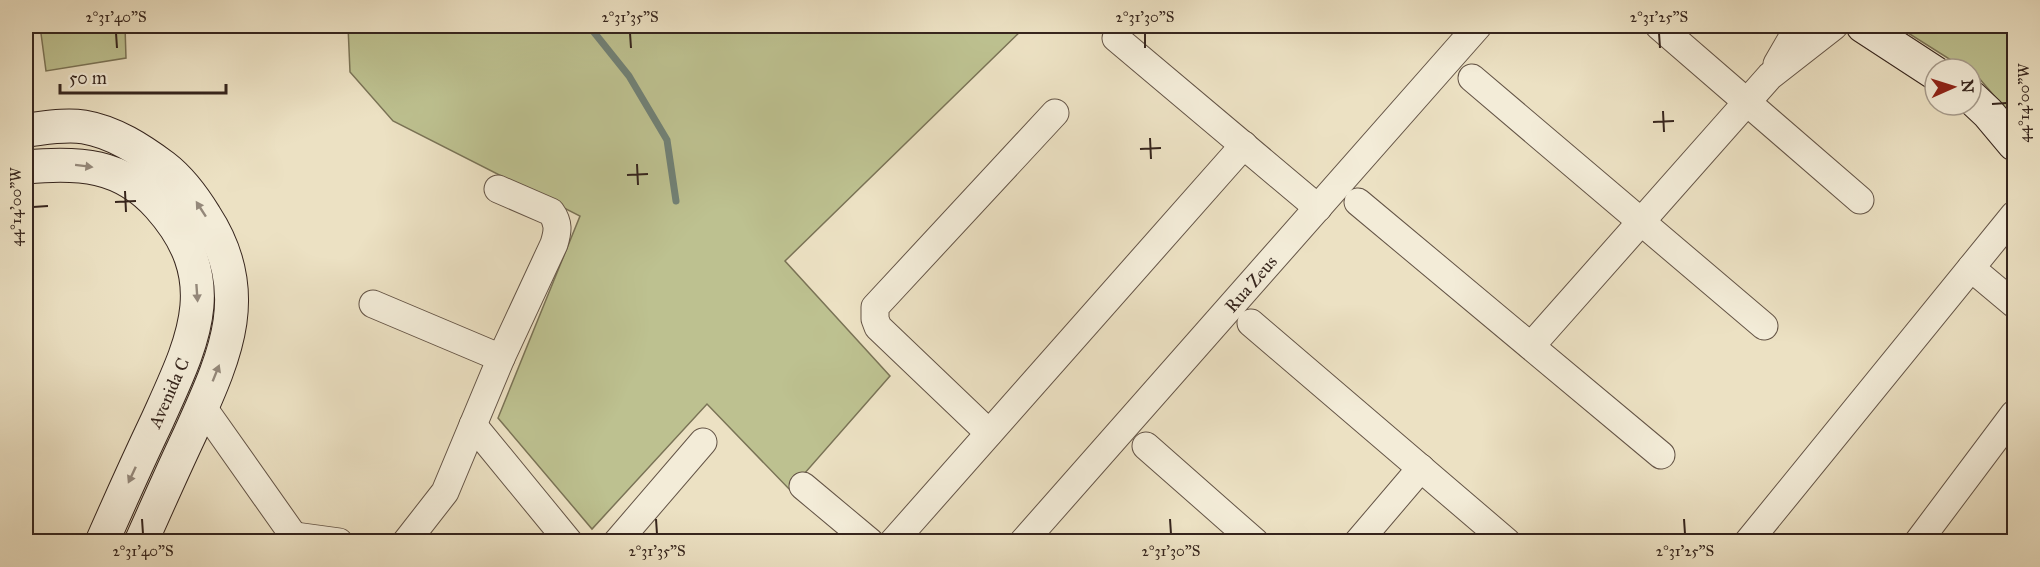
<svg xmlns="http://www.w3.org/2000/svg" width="2040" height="567" viewBox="0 0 2040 567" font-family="'IM FELL Great Primer',serif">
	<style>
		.green { fill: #bdc190; stroke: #7a7356; stroke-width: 1.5 }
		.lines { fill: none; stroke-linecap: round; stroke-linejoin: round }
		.stream { stroke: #718176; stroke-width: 7 }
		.street-casing { stroke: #645446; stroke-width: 29 }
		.secondary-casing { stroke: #36251d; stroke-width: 35 }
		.street { stroke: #f3ecd8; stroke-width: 27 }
		.secondary { stroke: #f3ecd8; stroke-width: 33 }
		.oneway { fill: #94887a }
		.ticks { fill: none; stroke: #36251d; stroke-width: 2 }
		.labels { text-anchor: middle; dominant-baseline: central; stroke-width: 4.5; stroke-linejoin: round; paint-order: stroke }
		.street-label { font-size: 18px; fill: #36251d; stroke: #f3ecd8 }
		.neatline { fill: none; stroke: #36251d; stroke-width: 2 }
		.ticks-label { font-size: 15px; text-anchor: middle; fill: #36251d }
	</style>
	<rect width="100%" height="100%" fill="#ece1c3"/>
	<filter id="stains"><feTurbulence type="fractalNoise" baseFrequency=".00333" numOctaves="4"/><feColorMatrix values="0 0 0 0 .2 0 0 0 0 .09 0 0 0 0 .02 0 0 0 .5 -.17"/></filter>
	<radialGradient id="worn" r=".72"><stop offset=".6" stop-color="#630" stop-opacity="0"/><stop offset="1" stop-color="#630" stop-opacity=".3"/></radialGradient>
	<g class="green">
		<polygon points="40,26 125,26 126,58 46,71"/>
		<polygon points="348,26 1026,26 785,261 890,376 790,490 707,404 592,529 498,418 580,216 393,121 350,72"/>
		<polygon points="1897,26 2014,26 2014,119 1979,78 1971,73 1971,69 1965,69"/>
	</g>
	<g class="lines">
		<polyline class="stream" points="589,26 629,76 667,140 676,201"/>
		<defs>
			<g id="street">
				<polyline points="1659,26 1860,200"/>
				<polyline points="1116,38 1318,208"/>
				<polyline points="1777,64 1799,26"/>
				<polyline points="1472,78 1764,326"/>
				<polyline points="1358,202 1661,455"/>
				<polyline points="1971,268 2014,304"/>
				<polyline points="373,304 501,358"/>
				<polyline points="1251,323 1507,542"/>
				<polyline points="1531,346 1770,76 1834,26"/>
				<polyline points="202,406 298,542"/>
				<polyline points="473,425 569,542"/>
				<polyline points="989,433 878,327 875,319 875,307 1055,113"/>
				<polyline points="1146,446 1255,542"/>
				<polyline points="803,486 870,542"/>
				<polyline points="295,536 339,542"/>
				<path d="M 406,542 L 445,492 L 501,358 L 554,244 C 558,231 559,223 551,212 L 498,189"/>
				<polyline points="617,542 703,442"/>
				<polyline points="893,542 1244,145"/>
				<polyline points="1023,542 1478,26"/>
				<polyline points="1358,542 1421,468"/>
				<polyline points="1748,542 2014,215"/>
				<polyline points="1918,542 2014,414"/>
			</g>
			<g id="secondary">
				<polyline points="1863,26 1935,73"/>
				<polyline points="1971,97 1988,113 2014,144"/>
				<path d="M 26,130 C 45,128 65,124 84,127 C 114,132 141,150 164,167 C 181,180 194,198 205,216 C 256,294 224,358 190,434 C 173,470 157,506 141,542"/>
				<path d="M 26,167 C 78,162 122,164 159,206 C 226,281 192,343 157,421 C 138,461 120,501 102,542"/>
			</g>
		</defs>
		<use href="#street" class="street-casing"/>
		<use href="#secondary" class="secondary-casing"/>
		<use href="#street" class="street"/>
		<use href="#secondary" class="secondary"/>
	</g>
	<defs><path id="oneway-solid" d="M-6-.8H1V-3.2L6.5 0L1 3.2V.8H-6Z" transform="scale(1.5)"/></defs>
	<g class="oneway">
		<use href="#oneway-solid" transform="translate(84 166) rotate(7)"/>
		<use href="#oneway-solid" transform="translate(201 209) rotate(-123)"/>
		<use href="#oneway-solid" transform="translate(197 293) rotate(86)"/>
		<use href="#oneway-solid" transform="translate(216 373) rotate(-68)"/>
		<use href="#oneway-solid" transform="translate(132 475) rotate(115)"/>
	</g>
	<path class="ticks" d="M 116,33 L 117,48M 630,33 L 631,48M 1145,33 L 1145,48M 1659,33 L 1660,48M 1992,104 L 2007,103M 1663,111 L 1664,132M 1653,122 L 1674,121M 1150,138 L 1151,159M 1140,149 L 1161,148M 637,164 L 638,185M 627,175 L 648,174M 125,191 L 126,212M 115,202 L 136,201M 33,207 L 48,206M 142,519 L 143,534M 656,519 L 657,534M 1170,519 L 1171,534M 1684,519 L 1685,534"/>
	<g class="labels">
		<g class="street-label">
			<text transform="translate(1251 284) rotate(-49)">Rua Zeus</text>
			<text transform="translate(169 393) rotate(-66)">Avenida C</text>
		</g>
	</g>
	<rect width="2040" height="567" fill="none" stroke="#ece1c3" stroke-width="66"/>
	<g transform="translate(1953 87) rotate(87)"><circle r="28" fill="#f3ecd8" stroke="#a79c8d" stroke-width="1.5"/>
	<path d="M0-4.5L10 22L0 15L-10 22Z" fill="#8f2418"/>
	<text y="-9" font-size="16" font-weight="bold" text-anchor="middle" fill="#36251d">N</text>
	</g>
	<path d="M60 84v9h166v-9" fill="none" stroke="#36251d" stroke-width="3"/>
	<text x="69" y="84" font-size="18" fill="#36251d" stroke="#f3ecd8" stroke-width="4.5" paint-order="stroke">50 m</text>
	<rect x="33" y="33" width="1974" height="501" class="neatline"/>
	<g class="ticks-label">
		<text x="116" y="22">2°31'40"S</text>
		<text x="630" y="22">2°31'35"S</text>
		<text x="1145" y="22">2°31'30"S</text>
		<text x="1659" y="22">2°31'25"S</text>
		<text transform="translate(2024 103) rotate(-90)" y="5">44°14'00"W</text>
		<text transform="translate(16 207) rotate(-90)" y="5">44°14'00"W</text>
		<text x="143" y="556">2°31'40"S</text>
		<text x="657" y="556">2°31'35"S</text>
		<text x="1171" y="556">2°31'30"S</text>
		<text x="1685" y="556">2°31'25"S</text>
	</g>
	<rect width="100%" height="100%" filter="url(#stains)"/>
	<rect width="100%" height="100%" fill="url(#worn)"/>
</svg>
